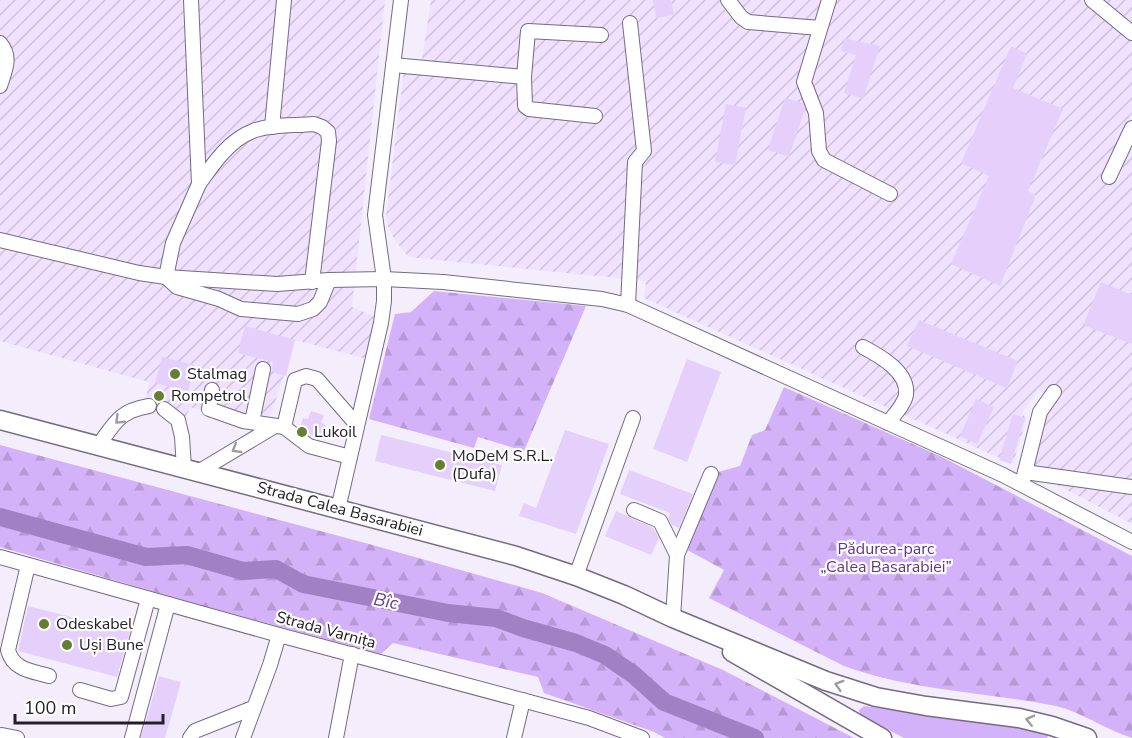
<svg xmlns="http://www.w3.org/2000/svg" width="1132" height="738" viewBox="0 0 1132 738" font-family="'Nunito Sans',sans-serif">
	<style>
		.industrial { fill: url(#industrial-furrows) }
		.grass { fill: #d4b2f9 }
		.forest { fill: url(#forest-firs) }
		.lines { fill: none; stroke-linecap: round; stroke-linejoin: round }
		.river { stroke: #a280c5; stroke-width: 18 }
		.building { fill: #e5d0fc }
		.minor-casing { stroke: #756b80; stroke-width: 16 }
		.major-casing { stroke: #756b80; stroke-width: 21 }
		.minor { stroke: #fff; stroke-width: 14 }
		.major { stroke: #fff; stroke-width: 18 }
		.oneway { stroke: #9c9b9e }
		.poi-dot { fill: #647f33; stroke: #fefefe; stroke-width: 2 }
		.labels { text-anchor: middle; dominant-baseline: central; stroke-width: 4.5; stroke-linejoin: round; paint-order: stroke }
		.poi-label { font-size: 16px; fill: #242028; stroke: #fefefe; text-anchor: start }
		.street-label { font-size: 16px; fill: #242028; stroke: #fefefe }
		.park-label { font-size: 16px; fill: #623588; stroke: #fefefe }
		.water-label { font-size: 18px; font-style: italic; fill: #693d91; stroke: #fefefe }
	</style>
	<defs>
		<pattern id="industrial-furrows" width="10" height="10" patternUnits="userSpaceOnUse" patternTransform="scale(1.5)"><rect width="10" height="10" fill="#efe1ff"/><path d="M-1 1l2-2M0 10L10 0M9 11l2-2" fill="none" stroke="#cdc1db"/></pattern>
		<pattern id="forest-firs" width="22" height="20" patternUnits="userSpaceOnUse" patternTransform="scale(1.5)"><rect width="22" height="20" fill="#d4b2f9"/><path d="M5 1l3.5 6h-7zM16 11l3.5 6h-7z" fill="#b699d5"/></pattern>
	</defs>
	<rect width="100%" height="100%" fill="#f4eefc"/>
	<g class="industrial">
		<polygon points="0,0 385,0 352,307 376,317 367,359 295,340 267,428 190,407 185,420 144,409 149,382 0,341"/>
		<polygon points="431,0 1085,0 1132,40 1132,113 1101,175 1105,182 1117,184 1132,141 1132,524 1042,477 1030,465 1049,410 1049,398 1038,389 1022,414 1027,418 1013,464 644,298 646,281 408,257 393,237 387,224 386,216 404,70 420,72"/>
		<polygon points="1104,0 1132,0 1132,23"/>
	</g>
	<polygon class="grass" points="864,706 1049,731 1049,736 1046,738 904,738 860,715 859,710"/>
	<g class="forest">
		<polygon points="434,291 586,306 524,451 478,437 474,448 369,419 395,314 411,312"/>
		<path d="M 784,387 L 942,457 L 1132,556 L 1132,738 C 1106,730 1082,712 1056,706 C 985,692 913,691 844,666 L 709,598 L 724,570 L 680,546 L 709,480 L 718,472 L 740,466 L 752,435 L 765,430 Z"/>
		<polygon points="0,445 369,544 542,593 723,670 854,738 665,738 654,732 544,693 538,677 393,643 381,654 210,608 0,547"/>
	</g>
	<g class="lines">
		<polyline class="river" points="0,517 146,557 187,555 243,571 276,569 303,584 448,613 496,618 523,628 576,643 605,655 634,675 664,702 755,738"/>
	</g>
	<g class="building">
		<polygon points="653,0 671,0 674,15 656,18"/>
		<polygon points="844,38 880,46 863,99 844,93 856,55 841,51"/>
		<polygon points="1011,46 1027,54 1013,88 1063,109 1028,191 1036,195 1000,286 951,264 989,176 961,163"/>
		<polygon points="785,98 803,103 805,109 789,157 768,150"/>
		<polygon points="726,104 746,108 735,165 715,162"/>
		<polygon points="1101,282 1132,295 1132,344 1083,325"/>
		<polygon points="919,320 1018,361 1007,388 907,346"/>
		<polygon points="245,326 295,340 286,376 272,372 273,362 238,353"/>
		<polygon points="162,357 195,365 188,391 155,383"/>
		<polygon points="687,359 721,372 687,462 653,449"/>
		<polygon points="976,399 994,407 977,444 960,436"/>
		<polygon points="311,411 324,415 321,423 326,425 323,438 307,433 300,428 303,418 308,419"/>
		<polygon points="1013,414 1025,418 1011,464 999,460"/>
		<polygon points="565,430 609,444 576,534 519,516 524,503 536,508"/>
		<polygon points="381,435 502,465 495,491 375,461"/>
		<polygon points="629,470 693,494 679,528 672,525 668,518 670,513 620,494"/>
		<polygon points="616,511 653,528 659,538 651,555 605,536"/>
		<polygon points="28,606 130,632 117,677 18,651"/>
		<polygon points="159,676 181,682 165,738 141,738"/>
	</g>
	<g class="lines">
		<defs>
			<g id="minor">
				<polyline points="191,0 199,184 173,243 166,277 177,287 219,299 241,309 298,314 313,309 320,302 329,280"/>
				<polyline points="728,0 741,17 748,22 820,28"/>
				<polyline points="829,0 804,82 816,113 819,151 824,160 890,194"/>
				<polyline points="1092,0 1132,33"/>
				<path d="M 0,43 C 12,57 5,70 0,86"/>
				<polyline points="393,65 524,77"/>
				<polyline points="595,116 529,109 525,106 524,77 528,31 601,35"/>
				<polyline points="272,127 284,0"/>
				<polyline points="1109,177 1132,128"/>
				<path d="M 199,184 C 213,164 229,140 253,131 C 271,124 295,126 314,124 L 322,127 L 328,132 L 329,141 L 312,282"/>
				<polyline points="0,240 139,273 166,277 277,284 329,280 384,279 443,282 602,299 628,305 1003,475 1132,542"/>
				<polyline points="628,305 635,162 644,151 630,23"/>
				<path d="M 863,347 C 880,356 909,372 906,395 C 904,405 894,415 888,423"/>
				<polyline points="212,390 209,409 243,421 284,427 309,446 350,457"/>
				<polyline points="164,409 178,420 182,437 184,468"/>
				<polyline points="252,422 263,369"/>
				<polyline points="284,427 295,380 306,376 317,379 357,425"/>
				<path d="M 98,446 C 115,423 119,411 149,406"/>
				<polyline points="198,472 275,426"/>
				<polyline points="1025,472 1132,487"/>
				<polyline points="1023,480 1040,412 1054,392"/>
				<polyline points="338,509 381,323 384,301 384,279 375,215 401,0"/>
				<polyline points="634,510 660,521 677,555"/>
				<polyline points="0,557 279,635 589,718 642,738"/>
				<path d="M 28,565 L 8,650 C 13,670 32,671 49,676"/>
				<polyline points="576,576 633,418"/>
				<polyline points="673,618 677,555 711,474"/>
				<polyline points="80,690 111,699 121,697 148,599"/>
				<polyline points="2,735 17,738"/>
				<polyline points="132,738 168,604"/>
				<polyline points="190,738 195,731 253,708"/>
				<polyline points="243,738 270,665 279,635"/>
				<polyline points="336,738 352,654"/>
				<polyline points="514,738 523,700"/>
			</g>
			<g id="major">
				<polyline points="0,420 516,556 576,576 624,595 673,618 826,681 876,697 926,706 1019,718 1052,726 1087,738"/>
				<polyline points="732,652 882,738"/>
			</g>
		</defs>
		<use href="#minor" class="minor-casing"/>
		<use href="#major" class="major-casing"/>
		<use href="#minor" class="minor"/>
		<use href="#major" class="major"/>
	</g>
	<defs><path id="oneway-chevron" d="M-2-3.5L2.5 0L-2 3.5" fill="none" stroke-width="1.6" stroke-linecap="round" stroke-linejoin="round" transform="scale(1.5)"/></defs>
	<g class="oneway">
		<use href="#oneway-chevron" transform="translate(119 420) rotate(136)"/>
		<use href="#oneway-chevron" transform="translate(236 449) rotate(149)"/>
		<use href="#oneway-chevron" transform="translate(839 685) rotate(-163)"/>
		<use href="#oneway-chevron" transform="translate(1030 720) rotate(-167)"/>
	</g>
	<g class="poi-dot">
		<circle cx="175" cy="374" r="6"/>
		<circle cx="159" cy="396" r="6"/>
		<circle cx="302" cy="432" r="6"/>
		<circle cx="440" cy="465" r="6"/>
		<circle cx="44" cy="624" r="6"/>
		<circle cx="67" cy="645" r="6"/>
	</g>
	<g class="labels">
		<g class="poi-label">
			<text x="187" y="374">Stalmag</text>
			<text x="171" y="396">Rompetrol</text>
			<text x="314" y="432">Lukoil</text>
			<text x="452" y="456">MoDeM S.R.L.<tspan x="452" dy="18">(Dufa)</tspan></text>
			<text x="56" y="624">Odeskabel</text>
			<text x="79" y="645">Uși Bune</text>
		</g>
		<g class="street-label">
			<text transform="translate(340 509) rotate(15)">Strada Calea Basarabiei</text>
			<text transform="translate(326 630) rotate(15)">Strada Varnița</text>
		</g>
		<g class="park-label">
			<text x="886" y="549">Pădurea-parc<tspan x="886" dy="18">„Calea Basarabiei”</tspan></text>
		</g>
		<g class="water-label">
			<text transform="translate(386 601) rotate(11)">Bîc</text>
		</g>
	</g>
	<path d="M15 714v9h148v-9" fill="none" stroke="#242028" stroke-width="3"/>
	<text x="24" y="714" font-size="18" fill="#242028" stroke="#fefefe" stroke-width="4.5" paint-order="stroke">100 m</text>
</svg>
